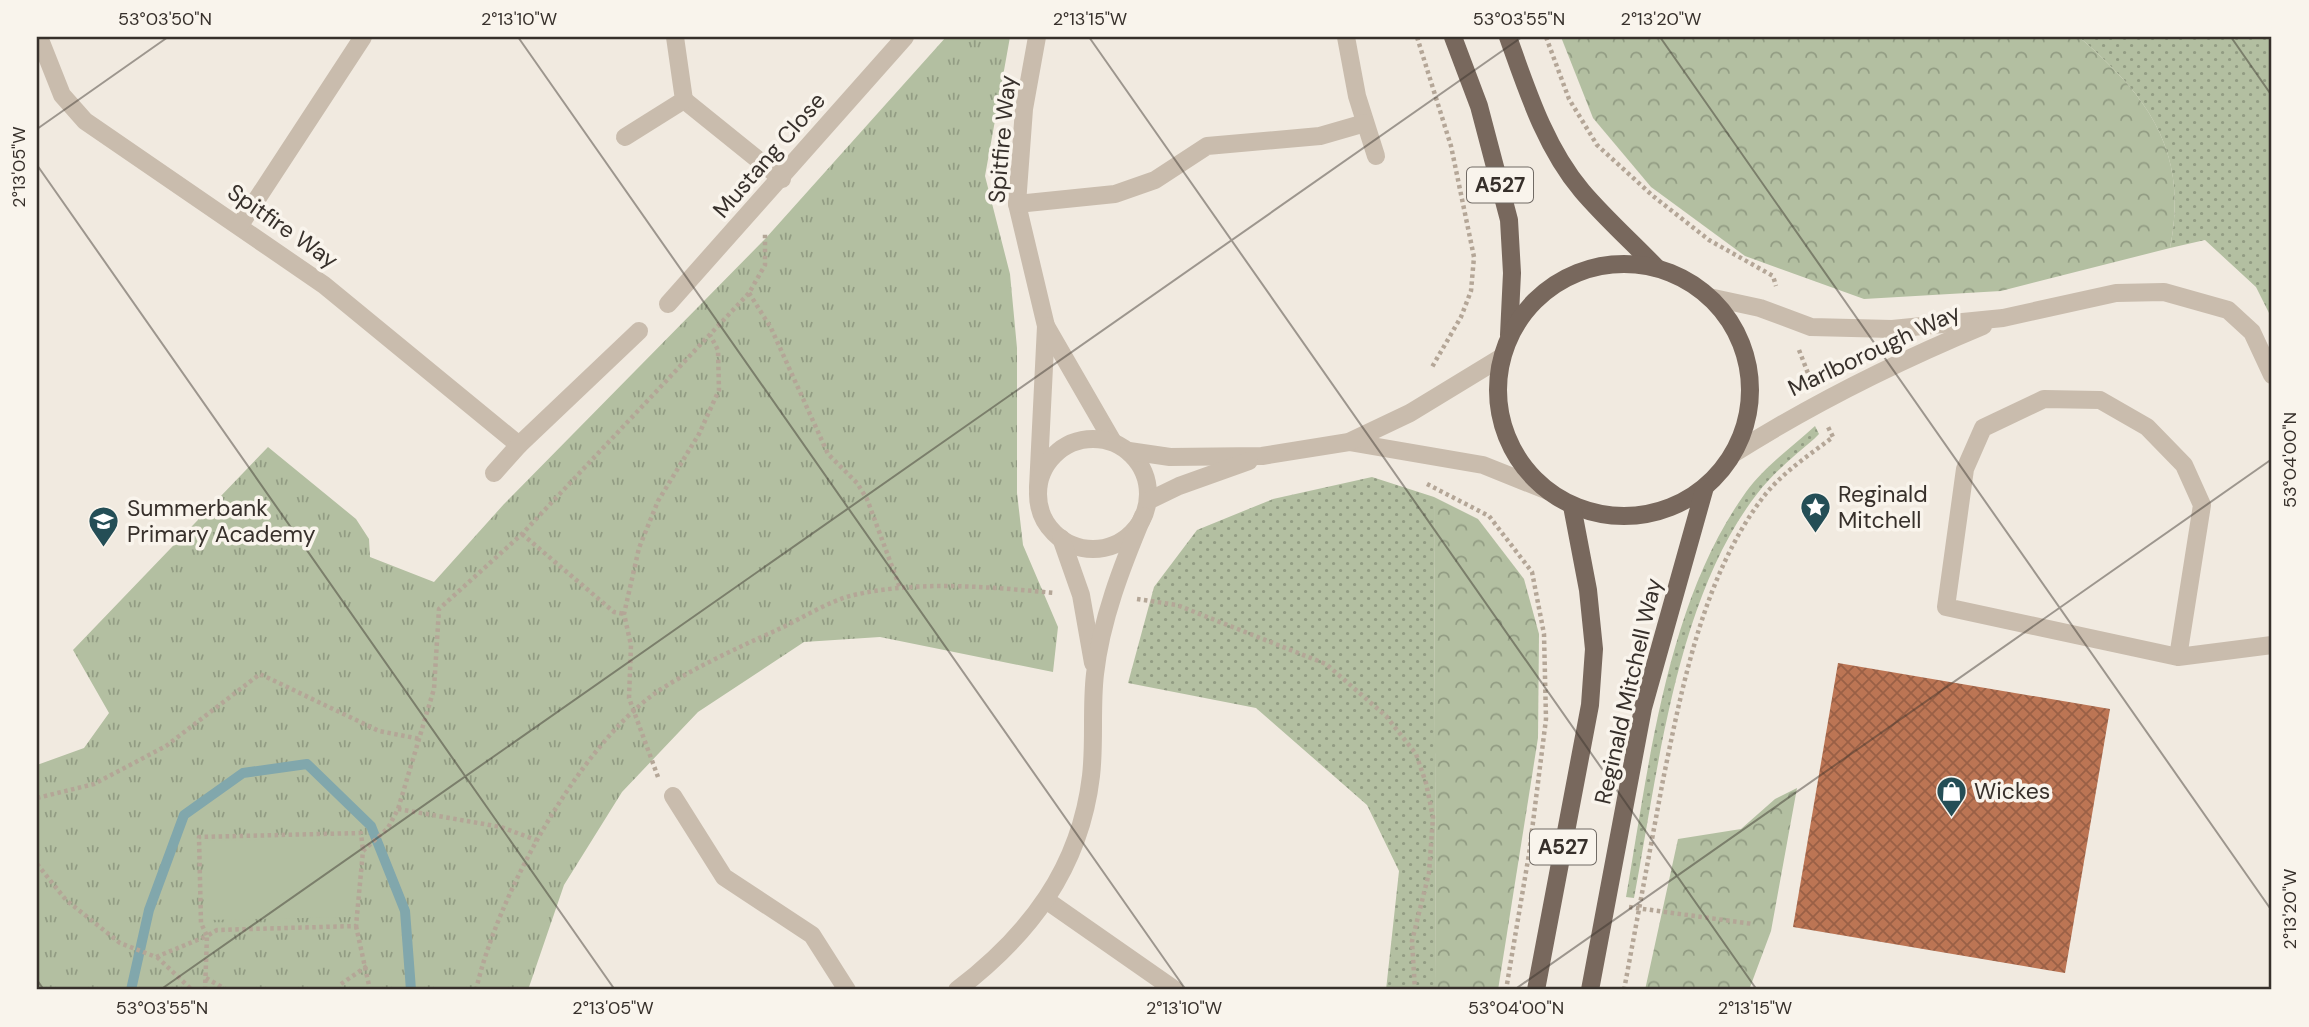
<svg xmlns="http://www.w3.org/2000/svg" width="2309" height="1027" viewBox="0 0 2309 1027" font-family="'DM Sans',sans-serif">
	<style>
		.grass { fill: url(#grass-dots) }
		.forest { fill: url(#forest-crowns) }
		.park { fill: url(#park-tufts) }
		.pitch { fill: #b3bfa1 }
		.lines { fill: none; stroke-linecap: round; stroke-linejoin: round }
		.stream { stroke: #81a7ac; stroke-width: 10 }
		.building { fill: url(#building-cross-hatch) }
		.path { stroke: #b4a697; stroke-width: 4.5; stroke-dasharray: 3.5 3.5; stroke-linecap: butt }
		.minor { stroke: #c9bcad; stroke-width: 18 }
		.major { stroke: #78685d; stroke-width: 18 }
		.ticks { fill: none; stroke: #37302b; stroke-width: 2; stroke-opacity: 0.45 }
		.labels { text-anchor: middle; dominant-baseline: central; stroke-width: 7; stroke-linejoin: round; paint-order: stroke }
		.shield { fill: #f9f4ec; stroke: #716b65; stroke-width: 2 }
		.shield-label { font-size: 21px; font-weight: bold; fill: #37302b }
		.street-label { font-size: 23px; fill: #37302b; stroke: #f9f4ec }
		.poi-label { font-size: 23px; fill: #37302b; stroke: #f9f4ec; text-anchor: start }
		.neatline { fill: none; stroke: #37302b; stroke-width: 2.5 }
		.ticks-label { font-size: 18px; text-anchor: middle; fill: #37302b }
	</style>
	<defs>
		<pattern id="grass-dots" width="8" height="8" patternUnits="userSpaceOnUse" patternTransform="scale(1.75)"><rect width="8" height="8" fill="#b3bfa1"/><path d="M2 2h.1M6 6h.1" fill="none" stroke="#929c83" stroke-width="1.8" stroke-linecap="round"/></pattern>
		<pattern id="forest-crowns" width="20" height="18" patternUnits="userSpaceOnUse" patternTransform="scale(1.75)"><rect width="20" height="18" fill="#b3bfa1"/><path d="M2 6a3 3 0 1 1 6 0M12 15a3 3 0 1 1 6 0" fill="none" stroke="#929c83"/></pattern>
		<pattern id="park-tufts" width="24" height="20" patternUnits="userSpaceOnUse" patternTransform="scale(1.75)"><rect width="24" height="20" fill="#b3bfa1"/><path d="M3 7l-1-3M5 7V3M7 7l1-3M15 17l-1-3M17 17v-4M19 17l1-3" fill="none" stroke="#929c83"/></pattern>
		<pattern id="building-cross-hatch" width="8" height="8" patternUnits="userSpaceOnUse" patternTransform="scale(1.75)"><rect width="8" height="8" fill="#bc7554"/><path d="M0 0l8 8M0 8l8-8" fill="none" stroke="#9a6046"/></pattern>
	</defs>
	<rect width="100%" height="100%" fill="#f1eae0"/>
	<g class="grass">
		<path d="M 2079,37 L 2272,37 L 2272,319 L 2256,287 L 2205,240 L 2170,248 C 2189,152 2149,97 2079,37 Z"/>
		<path d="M 1815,426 L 1819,434 L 1814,439 C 1794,456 1773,473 1757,494 C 1676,598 1658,772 1634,898 L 1626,897 C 1649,766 1666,603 1746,492 C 1764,467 1792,447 1815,426 Z"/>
		<polygon points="1372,477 1434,497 1436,990 1386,990 1399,871 1367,805 1256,708 1128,683 1154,587 1197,530 1273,499"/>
	</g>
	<g class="forest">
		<path d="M 1561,37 L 2079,37 C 2149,97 2189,152 2170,248 L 2001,291 L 1864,299 L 1745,256 L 1651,187 L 1593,118 Z"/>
		<polygon points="1434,497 1478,519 1524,579 1539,634 1538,738 1498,990 1436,990"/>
		<polygon points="1797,788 1771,931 1749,990 1645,990 1678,839 1741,829 1775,799"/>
	</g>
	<polygon class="park" points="946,37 1010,37 985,176 1010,274 1017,348 1017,493 1023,545 1058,627 1053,672 880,637 804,642 698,712 622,792 564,885 528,990 37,990 37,765 84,748 109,713 73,650 268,447 356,519 369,539 370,557 434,582 504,504 765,239"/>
	<polygon class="pitch" points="352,838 352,917 205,920 205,841"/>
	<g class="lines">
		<polyline class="stream" points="131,990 149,910 184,815 243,773 307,764 371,826 405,911 411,990"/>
	</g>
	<polygon class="building" points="1838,663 2110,709 2065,973 1793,927"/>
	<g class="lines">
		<g class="path">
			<polyline points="1417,37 1451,146 1474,257 1471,291 1461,317 1432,367"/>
			<polyline points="1546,37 1569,99 1597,145 1653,196 1709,240 1773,276 1776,286"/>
			<polyline points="749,293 771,328 828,454 857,483 867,499 900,588"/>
			<polyline points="1799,350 1811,381"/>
			<polyline points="1427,484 1489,516 1532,572 1544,634 1546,719 1529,854 1506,990"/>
			<polyline points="522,534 614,612 624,614"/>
			<polyline points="1137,599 1177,605 1326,664 1386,716 1416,754 1426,783 1433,817 1429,873 1412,941 1415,990"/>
			<polyline points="658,777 629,698 631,645 624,614 639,548 658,501 699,434 719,390 718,350 710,335"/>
			<polyline points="37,798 94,784 166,746 260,674 379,731 420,739"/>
			<polyline points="398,809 501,827 536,840"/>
			<polyline points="37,864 66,900 120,943 156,957 207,936 201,923 199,837 361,833 363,851"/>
			<polyline points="1629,907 1753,924"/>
			<polyline points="356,926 370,990"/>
			<polyline points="157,957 192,990"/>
			<polyline points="206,978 227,990"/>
			<polyline points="341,984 367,966"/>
			<polyline points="205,990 207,936 217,930 356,926 363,851 388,828 398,809 434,689 439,609 522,534 749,293 765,265 765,232"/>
			<path d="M 476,990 C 497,897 576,751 654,694 C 685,672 741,646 777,630 C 801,619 828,601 854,595 C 920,580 989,587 1055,593"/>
			<path d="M 1624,990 C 1637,920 1650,850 1663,780 C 1682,687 1703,578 1761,500 C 1780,474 1808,456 1833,437 L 1827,425"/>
		</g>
		<g class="minor">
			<polyline points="39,37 62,95 85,121 324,285 519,445"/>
			<polyline points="1037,37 1024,109 1017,204 1046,326 1038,488"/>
			<polyline points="1346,37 1357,96 1376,156"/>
			<polyline points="684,100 782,179"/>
			<polyline points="625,137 684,100 675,37"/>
			<polyline points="1017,204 1115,194 1155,180 1207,146 1320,136 1365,123"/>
			<polyline points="240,225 363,37"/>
			<polyline points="1709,297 1760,308 1811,327 1892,329 2003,318 2116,293 2164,292 2228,310 2252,332 2272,375"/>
			<polyline points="668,304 905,37"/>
			<polyline points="1046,326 1113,442"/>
			<circle cx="1093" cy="494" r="55"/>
			<polyline points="1349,442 1483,465 1548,491"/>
			<polyline points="1129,451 1170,457 1262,456 1349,442 1410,413 1502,357"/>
			<path d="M 1733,454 C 1815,402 1894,363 1983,326"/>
			<polyline points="494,473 519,445 639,331"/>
			<polyline points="1148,501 1179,486 1249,461"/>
			<polyline points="1061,538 1081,595 1093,663"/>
			<polyline points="2178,657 1946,607 1965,469 1983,428 2044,399 2100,400 2147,427 2184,465 2202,505 2178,657 2272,645"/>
			<polyline points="673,796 724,877 812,935 847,990"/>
			<polyline points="1046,900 1175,990"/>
			<path d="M 957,990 C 1029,935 1080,869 1091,776 C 1095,742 1091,708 1095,674 C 1101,620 1122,566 1143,516"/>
		</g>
		<g class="major">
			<polyline points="1453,37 1479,106 1509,220 1512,273 1509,335"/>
			<path d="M 1508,37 C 1527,90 1545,147 1582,191 C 1605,218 1632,242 1657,268"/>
			<circle cx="1624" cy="390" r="126"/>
			<polyline points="1536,990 1590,705 1594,649 1588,590 1572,506"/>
			<polyline points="1590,990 1643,708 1705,487"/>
		</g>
	</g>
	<path class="ticks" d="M 518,37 L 1186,990M 1089,37 L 1757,990M 1660,37 L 2272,911M 2231,37 L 2272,96M 37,129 L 168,37M 37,165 L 615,990M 37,980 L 44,990M 160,990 L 1522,37M 1514,990 L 2272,459"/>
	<defs>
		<symbol id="sight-pin" viewBox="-11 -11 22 30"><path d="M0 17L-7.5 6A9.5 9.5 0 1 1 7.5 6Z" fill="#244e56" stroke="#f9f4ec"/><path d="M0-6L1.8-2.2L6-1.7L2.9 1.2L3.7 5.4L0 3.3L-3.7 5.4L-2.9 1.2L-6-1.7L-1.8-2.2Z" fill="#fff"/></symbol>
		<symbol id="school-pin" viewBox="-11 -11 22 30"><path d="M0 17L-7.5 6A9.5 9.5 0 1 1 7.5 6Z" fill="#244e56" stroke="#f9f4ec"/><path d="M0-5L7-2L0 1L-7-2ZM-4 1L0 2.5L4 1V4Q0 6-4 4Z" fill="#fff"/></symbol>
		<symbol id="shop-pin" viewBox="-11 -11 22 30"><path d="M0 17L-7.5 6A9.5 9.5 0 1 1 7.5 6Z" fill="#244e56" stroke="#f9f4ec"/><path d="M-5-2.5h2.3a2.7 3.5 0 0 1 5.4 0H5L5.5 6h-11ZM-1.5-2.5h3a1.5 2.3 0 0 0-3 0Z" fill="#fff"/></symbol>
	</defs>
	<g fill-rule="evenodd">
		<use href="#sight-pin" x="1798" y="490" width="35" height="47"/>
		<use href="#school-pin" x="86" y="504" width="35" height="47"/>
		<use href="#shop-pin" x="1934" y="774" width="35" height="47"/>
	</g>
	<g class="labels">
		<g class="shield">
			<rect x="1467" y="167.5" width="66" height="35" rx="5"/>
			<rect x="1530" y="829.5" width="66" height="35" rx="5"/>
		</g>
		<g class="shield-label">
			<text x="1500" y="185">A527</text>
			<text x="1563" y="847">A527</text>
		</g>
		<g class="street-label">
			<text transform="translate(1002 139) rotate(-85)">Spitfire Way</text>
			<text transform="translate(769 155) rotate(-49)">Mustang Close</text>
			<text transform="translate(283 226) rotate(35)">Spitfire Way</text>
			<text transform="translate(1874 350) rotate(-25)">Marlborough Way</text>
			<text transform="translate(1628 691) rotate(-77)">Reginald Mitchell Way</text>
		</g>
		<g class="poi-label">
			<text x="1838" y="494">Reginald<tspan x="1838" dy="26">Mitchell</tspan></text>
			<text x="127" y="508">Summerbank<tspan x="127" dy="26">Primary Academy</tspan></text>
			<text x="1974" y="791">Wickes</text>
		</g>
	</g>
	<rect width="2309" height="1027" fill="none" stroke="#f9f4ec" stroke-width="77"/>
	<rect x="38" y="38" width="2232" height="950" class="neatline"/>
	<g class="ticks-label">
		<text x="165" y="25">53°03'50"N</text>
		<text x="519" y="25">2°13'10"W</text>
		<text x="1090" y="25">2°13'15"W</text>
		<text x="1519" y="25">53°03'55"N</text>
		<text x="1661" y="25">2°13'20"W</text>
		<text transform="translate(19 167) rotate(-90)" y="6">2°13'05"W</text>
		<text transform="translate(2290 460) rotate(-90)" y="6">53°04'00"N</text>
		<text transform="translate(2290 909) rotate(-90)" y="6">2°13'20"W</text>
		<text x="162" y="1014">53°03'55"N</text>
		<text x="613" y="1014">2°13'05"W</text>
		<text x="1184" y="1014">2°13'10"W</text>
		<text x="1516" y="1014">53°04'00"N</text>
		<text x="1755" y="1014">2°13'15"W</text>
	</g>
</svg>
